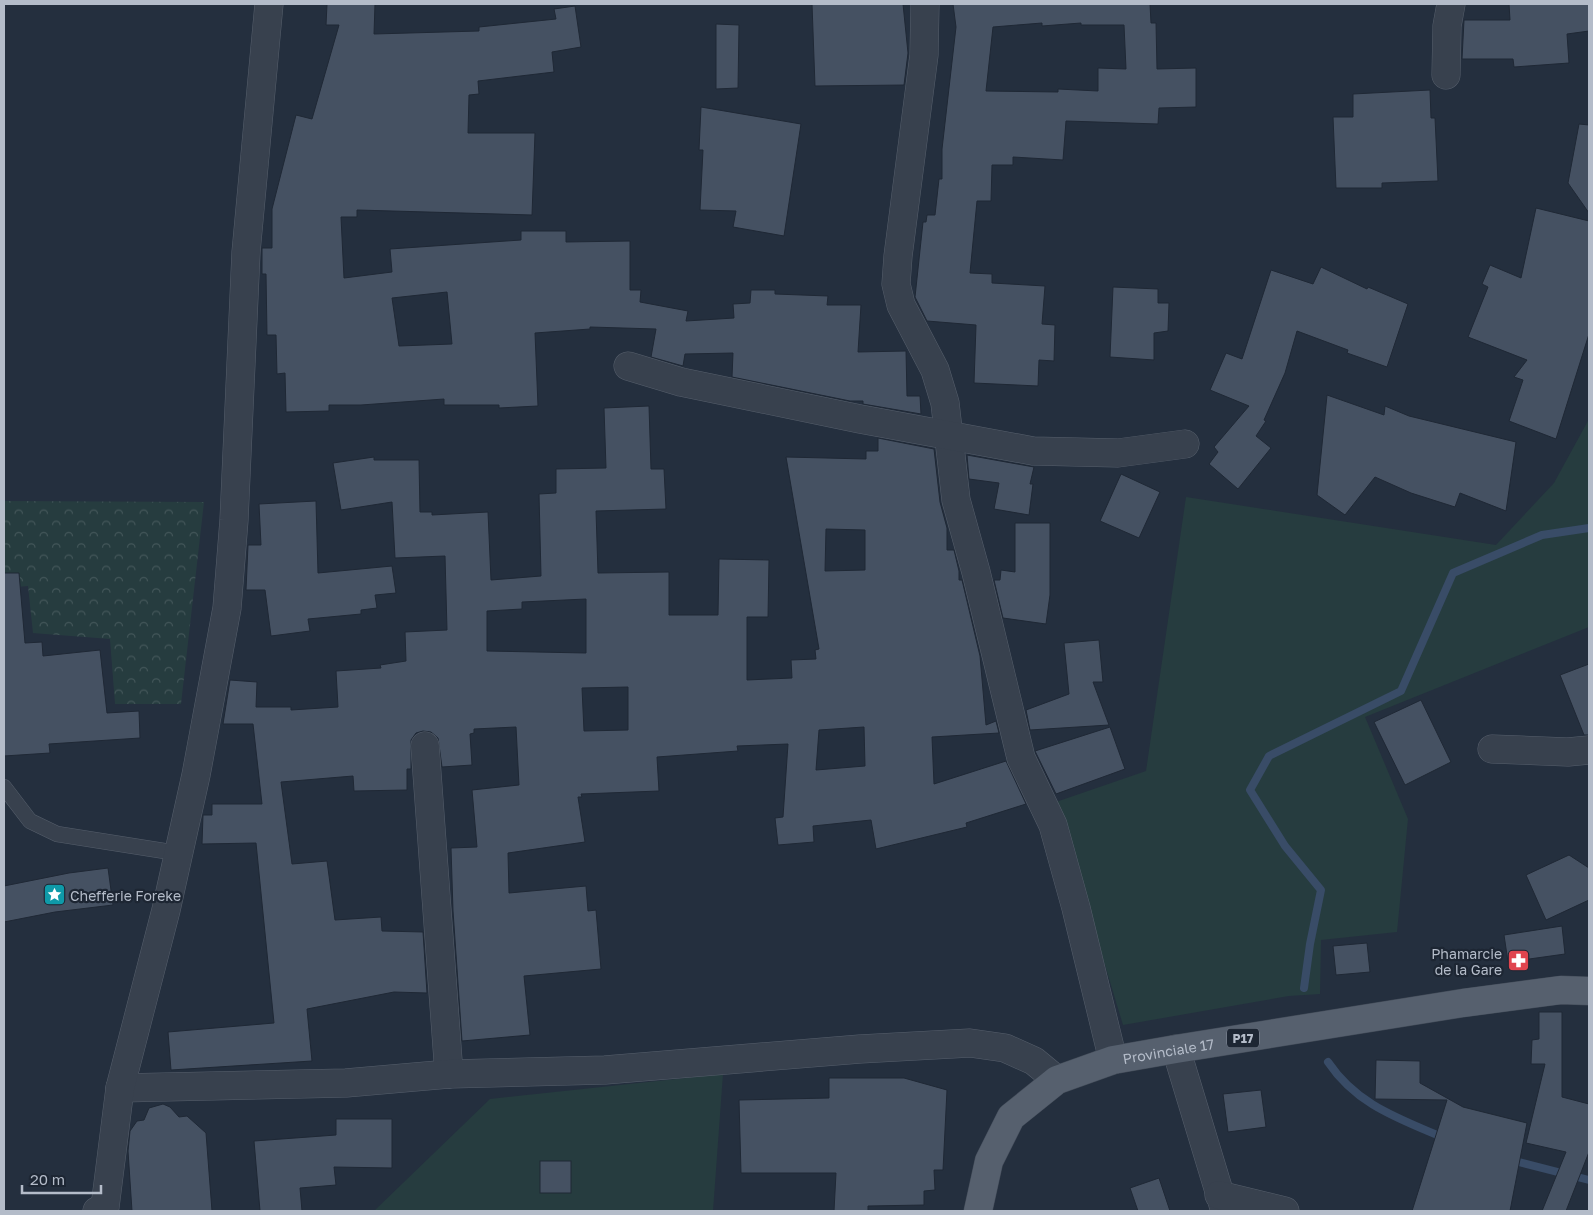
<svg xmlns="http://www.w3.org/2000/svg" width="1593" height="1215" viewBox="0 0 1593 1215" font-family="'Golos Text',sans-serif">
	<style>
		.grass { fill: #263c3f }
		.forest { fill: url(#forest-crowns) }
		.lines { fill: none; stroke-linecap: round; stroke-linejoin: round }
		.stream { stroke: #394c67; stroke-width: 8 }
		.building { fill: #455162; stroke: #1f2835; fill-rule: evenodd }
		.lane-casing { stroke: #565f6c; stroke-width: 16 }
		.street-casing { stroke: #565f6c; stroke-width: 29 }
		.primary-casing { stroke: #414a57; stroke-width: 29 }
		.lane { stroke: #38414e; stroke-width: 15 }
		.street { stroke: #38414e; stroke-width: 28 }
		.primary { stroke: #56606e; stroke-width: 28 }
		.labels { text-anchor: middle; dominant-baseline: central; stroke-width: 4.5; stroke-linejoin: round; paint-order: stroke }
		.shield { fill: #1d2633; stroke: #878f9c; stroke-width: 1 }
		.shield-label { font-size: 12px; font-weight: bold; fill: #b4bcc9 }
		.poi-label { font-size: 14px; fill: #b4bcc9; stroke: #1d2633; text-anchor: start }
		.street-label { font-size: 14px; fill: #b4bcc9; stroke: #1d2633 }
	</style>
	<defs>
		<pattern id="forest-crowns" width="20" height="18" patternUnits="userSpaceOnUse" patternTransform="scale(1.25)"><rect width="20" height="18" fill="#263c3f"/><path d="M2 6a3 3 0 1 1 6 0M12 15a3 3 0 1 1 6 0" fill="none" stroke="#435659"/></pattern>
	</defs>
	<rect width="100%" height="100%" fill="#242f3e"/>
	<g class="grass">
		<polygon points="1589,419 1589,627 1365,717 1408,819 1397,932 1321,940 1320,994 1289,996 1123,1025 1056,802 1146,771 1186,497 1496,545 1554,483"/>
		<polygon points="723,1074 713,1211 374,1211 490,1099"/>
	</g>
	<polygon class="forest" points="4,501 204,502 181,704 115,704 110,639 33,633 28,586 4,588"/>
	<g class="lines">
		<g class="stream">
			<polyline points="1304,988 1310,944 1321,890 1285,846 1250,790 1269,756 1401,691 1453,573 1542,535 1589,528"/>
			<path d="M 1328,1062 C 1357,1105 1398,1118 1444,1138"/>
			<polyline points="1511,1160 1589,1180"/>
		</g>
	</g>
	<g class="building">
		<path d="M 327,4 L 375,4 L 374,34 L 479,31 L 479,27 L 556,19 L 554,9 L 575,6 L 581,47 L 552,52 L 554,72 L 478,81 L 479,94 L 469,95 L 468,133 L 535,133 L 532,215 L 357,210 L 357,217 L 341,217 L 344,278 L 392,272 L 390,249 L 521,240 L 521,231 L 566,231 L 566,242 L 630,241 L 630,290 L 641,290 L 640,302 L 688,311 L 686,321 L 734,318 L 733,304 L 750,303 L 751,290 L 775,290 L 775,294 L 828,296 L 827,305 L 861,305 L 858,352 L 906,351 L 907,396 L 920,396 L 921,414 L 863,404 L 863,401 L 850,401 L 732,377 L 733,353 L 685,354 L 683,366 L 651,357 L 656,329 L 590,327 L 590,329 L 535,333 L 538,406 L 499,408 L 499,405 L 444,405 L 444,399 L 361,405 L 329,405 L 329,411 L 286,412 L 285,373 L 277,374 L 276,335 L 267,335 L 266,274 L 262,274 L 262,248 L 272,248 L 272,209 L 296,115 L 312,119 L 339,25 L 326,25 ZM 447,292 L 452,344 L 399,346 L 392,298 Z"/>
		<polygon points="812,4 903,4 908,53 904,85 815,86"/>
		<path d="M 953,4 L 1150,4 L 1151,23 L 1156,23 L 1157,69 L 1196,68 L 1196,107 L 1159,108 L 1158,124 L 1066,121 L 1063,160 L 1013,157 L 1013,165 L 992,165 L 991,201 L 977,201 L 970,273 L 992,274 L 992,283 L 1045,286 L 1042,324 L 1055,325 L 1054,361 L 1039,360 L 1038,386 L 974,383 L 976,325 L 927,321 L 915,297 L 923,222 L 926,222 L 927,215 L 935,215 L 939,179 L 942,179 L 942,149 L 956,27 ZM 1042,23 L 1042,26 L 1081,23 L 1081,25 L 1124,25 L 1126,69 L 1098,68 L 1098,91 L 1058,89 L 1058,92 L 986,91 L 993,27 Z"/>
		<polygon points="1509,4 1589,4 1589,31 1567,34 1569,63 1514,67 1513,59 1462,59 1464,20 1510,20"/>
		<polygon points="716,24 739,25 738,88 716,89"/>
		<polygon points="1430,90 1431,118 1435,118 1438,181 1382,183 1382,188 1336,188 1333,117 1353,117 1353,94"/>
		<polygon points="701,107 801,124 784,236 733,227 736,211 700,210 703,150 699,150"/>
		<polygon points="1579,124 1589,125 1589,213 1568,183"/>
		<polygon points="1536,208 1589,221 1589,334 1556,439 1509,421 1523,380 1514,377 1527,360 1468,337 1488,287 1482,284 1490,265 1521,278"/>
		<polygon points="1321,267 1367,289 1368,287 1408,304 1387,367 1347,353 1348,350 1297,331 1285,373 1264,420 1266,421 1256,436 1271,448 1238,489 1209,464 1218,452 1214,447 1249,406 1210,390 1226,353 1242,359 1271,270 1313,284"/>
		<polygon points="1113,287 1158,289 1158,303 1169,303 1168,331 1154,333 1154,360 1110,357"/>
		<polygon points="1327,395 1384,415 1385,406 1409,416 1516,442 1506,511 1460,493 1455,507 1411,493 1375,477 1345,515 1317,495"/>
		<path d="M 649,406 L 651,469 L 664,469 L 666,509 L 596,511 L 598,573 L 669,572 L 669,615 L 718,615 L 719,559 L 769,560 L 768,617 L 747,617 L 747,680 L 792,678 L 791,660 L 816,659 L 815,650 L 819,649 L 786,457 L 866,459 L 866,451 L 878,451 L 878,438 L 934,449 L 940,502 L 947,528 L 947,550 L 954,550 L 959,571 L 959,580 L 962,580 L 980,656 L 986,725 L 996,721 L 999,733 L 932,737 L 934,784 L 1006,761 L 1026,804 L 966,823 L 967,827 L 876,849 L 871,820 L 813,826 L 814,842 L 778,845 L 775,818 L 783,817 L 788,744 L 737,746 L 738,751 L 657,757 L 659,791 L 581,794 L 582,797 L 578,797 L 585,842 L 508,853 L 509,893 L 586,886 L 588,911 L 596,910 L 601,969 L 524,976 L 530,1035 L 462,1041 L 453,911 L 451,848 L 477,847 L 472,790 L 519,785 L 516,727 L 474,729 L 474,733 L 470,734 L 472,765 L 442,767 L 438,738 L 431,732 L 423,731 L 416,733 L 411,740 L 411,769 L 407,769 L 407,790 L 354,791 L 353,776 L 281,782 L 292,864 L 327,861 L 335,920 L 381,917 L 382,931 L 423,932 L 427,993 L 394,992 L 307,1009 L 312,1061 L 171,1070 L 168,1032 L 274,1023 L 256,843 L 202,844 L 203,815 L 212,815 L 212,804 L 262,804 L 253,724 L 223,724 L 230,680 L 257,682 L 256,707 L 291,707 L 291,710 L 338,707 L 336,671 L 381,668 L 380,665 L 406,661 L 405,632 L 447,630 L 445,556 L 395,558 L 392,502 L 341,510 L 333,463 L 374,457 L 374,460 L 419,460 L 420,512 L 432,512 L 432,515 L 488,512 L 491,580 L 541,576 L 539,494 L 556,493 L 556,469 L 606,468 L 604,408 ZM 826,529 L 865,530 L 865,570 L 825,571 ZM 586,599 L 586,653 L 487,651 L 487,611 L 522,609 L 522,602 ZM 628,687 L 628,730 L 584,731 L 582,688 ZM 864,727 L 865,766 L 816,770 L 819,730 Z"/>
		<polygon points="967,455 1034,467 1030,484 1033,484 1029,515 994,509 999,483 969,479"/>
		<polygon points="1121,474 1160,492 1139,538 1100,521"/>
		<polygon points="316,501 318,573 392,566 396,593 375,595 377,608 361,610 361,614 308,619 310,631 271,636 265,590 246,590 248,545 261,545 259,504"/>
		<polygon points="1015,523 1050,523 1050,595 1046,624 1003,618 994,580 1000,580 1001,570 1015,572"/>
		<polygon points="4,573 19,573 25,643 42,642 43,656 100,650 107,713 139,711 140,738 49,744 50,753 4,756"/>
		<polygon points="1099,640 1103,682 1093,682 1109,725 1030,730 1026,710 1069,694 1064,643"/>
		<polygon points="1589,664 1589,735 1584,735 1560,675"/>
		<polygon points="1421,700 1451,762 1405,785 1374,722"/>
		<polygon points="1110,727 1125,769 1056,794 1035,751"/>
		<polygon points="1569,855 1589,868 1589,900 1546,920 1526,875"/>
		<polygon points="108,868 113,905 55,912 4,922 4,886 69,873"/>
		<polygon points="1562,926 1565,954 1508,962 1504,935"/>
		<polygon points="1367,943 1370,972 1336,975 1333,946"/>
		<polygon points="1539,1012 1562,1012 1562,1097 1589,1104 1589,1152 1566,1211 1542,1211 1566,1152 1526,1143 1545,1064 1531,1064 1532,1040 1539,1039"/>
		<polygon points="1376,1060 1420,1061 1420,1083 1463,1107 1527,1123 1510,1211 1412,1211 1447,1100 1375,1099"/>
		<polygon points="829,1078 904,1078 947,1090 943,1170 934,1170 935,1190 924,1191 924,1205 868,1206 868,1211 834,1211 836,1173 741,1173 739,1100 829,1098"/>
		<polygon points="1261,1090 1266,1127 1228,1132 1223,1094"/>
		<polygon points="163,1104 170,1107 179,1117 187,1116 206,1133 212,1211 132,1211 128,1151 130,1131 137,1121 144,1120 149,1108"/>
		<polygon points="336,1119 392,1119 392,1168 334,1167 336,1185 300,1188 302,1211 260,1211 254,1141 336,1135"/>
		<rect x="540" y="1161" width="31" height="32"/>
		<polygon points="1159,1178 1170,1211 1138,1211 1130,1188"/>
	</g>
	<g class="lines">
		<defs>
			<polyline id="lane" points="4,787 30,821 57,834 177,853"/>
			<g id="street">
				<polyline points="925,4 924,55 898,256 896,284 901,305 935,370 945,403 956,500 976,572 1021,758 1053,825 1076,908 1113,1060"/>
				<polyline points="1446,75 1447,26 1451,4"/>
				<polyline points="628,366 681,382 860,419 1033,451 1118,453 1185,444"/>
				<polyline points="425,746 449,1074"/>
				<polyline points="1492,749 1568,752 1589,750"/>
				<polyline points="1176,1049 1225,1211"/>
				<polyline points="120,1088 346,1083 449,1074 605,1070 860,1049 970,1043 1005,1048 1034,1061 1057,1080"/>
				<polyline points="1219,1195 1285,1211"/>
				<polyline points="97,1211 105,1207 120,1088 166,910 196,775 227,608 234,520 246,252 269,4"/>
			</g>
			<g id="primary">
				<path id="s1" d="M 978,1211 L 989,1161 L 1011,1117 L 1057,1080 L 1113,1060 L 1176,1049 L 1463,1003 L 1561,990 L 1589,991"/>
			</g>
		</defs>
		<use href="#lane" class="lane-casing"/>
		<use href="#street" class="street-casing"/>
		<use href="#primary" class="primary-casing"/>
		<use href="#lane" class="lane"/>
		<use href="#street" class="street"/>
		<use href="#primary" class="primary"/>
	</g>
	<defs>
		<symbol id="sight-square" viewBox="-11 -11 22 22"><rect x="-9" y="-9" width="18" height="18" rx="4" fill="#0f9aa8" stroke="#1d2633"/><path d="M0-6L1.8-2.2L6-1.7L2.9 1.2L3.7 5.4L0 3.3L-3.7 5.4L-2.9 1.2L-6-1.7L-1.8-2.2Z" fill="#fff"/></symbol>
		<symbol id="pharmacy-square" viewBox="-11 -11 22 22"><rect x="-9" y="-9" width="18" height="18" rx="4" fill="#e0444e" stroke="#1d2633"/><path d="M-2-6h4v4h4v4h-4v4h-4v-4h-4v-4h4Z" fill="#fff"/></symbol>
	</defs>
	<g fill-rule="evenodd">
		<use href="#sight-square" x="42" y="882" width="25" height="25"/>
		<use href="#pharmacy-square" x="1506" y="948" width="25" height="25"/>
	</g>
	<g class="labels">
		<rect class="shield" x="1227" y="1028.5" width="32" height="19" rx="4"/>
		<g class="shield-label">
			<text x="1243" y="1038">P17</text>
		</g>
		<g class="poi-label">
			<text x="70" y="895">Chefferie Foreke</text>
			<text x="1502" y="953" text-anchor="end">Phamarcie<tspan x="1502" dy="16">de la Gare</tspan></text>
		</g>
		<g class="street-label">
			<text stroke="none"><textPath href="#s1" startOffset="275">Provinciale 17</textPath></text>
		</g>
	</g>
	<rect width="1593" height="1215" fill="none" stroke="#b4bcc9" stroke-width="10"/>
	<path d="M22 1185v8h79v-8" fill="none" stroke="#b4bcc9" stroke-width="2.5"/>
	<text x="30" y="1185" font-size="15" fill="#b4bcc9" stroke="#1d2633" stroke-width="4" paint-order="stroke">20 m</text>
</svg>
